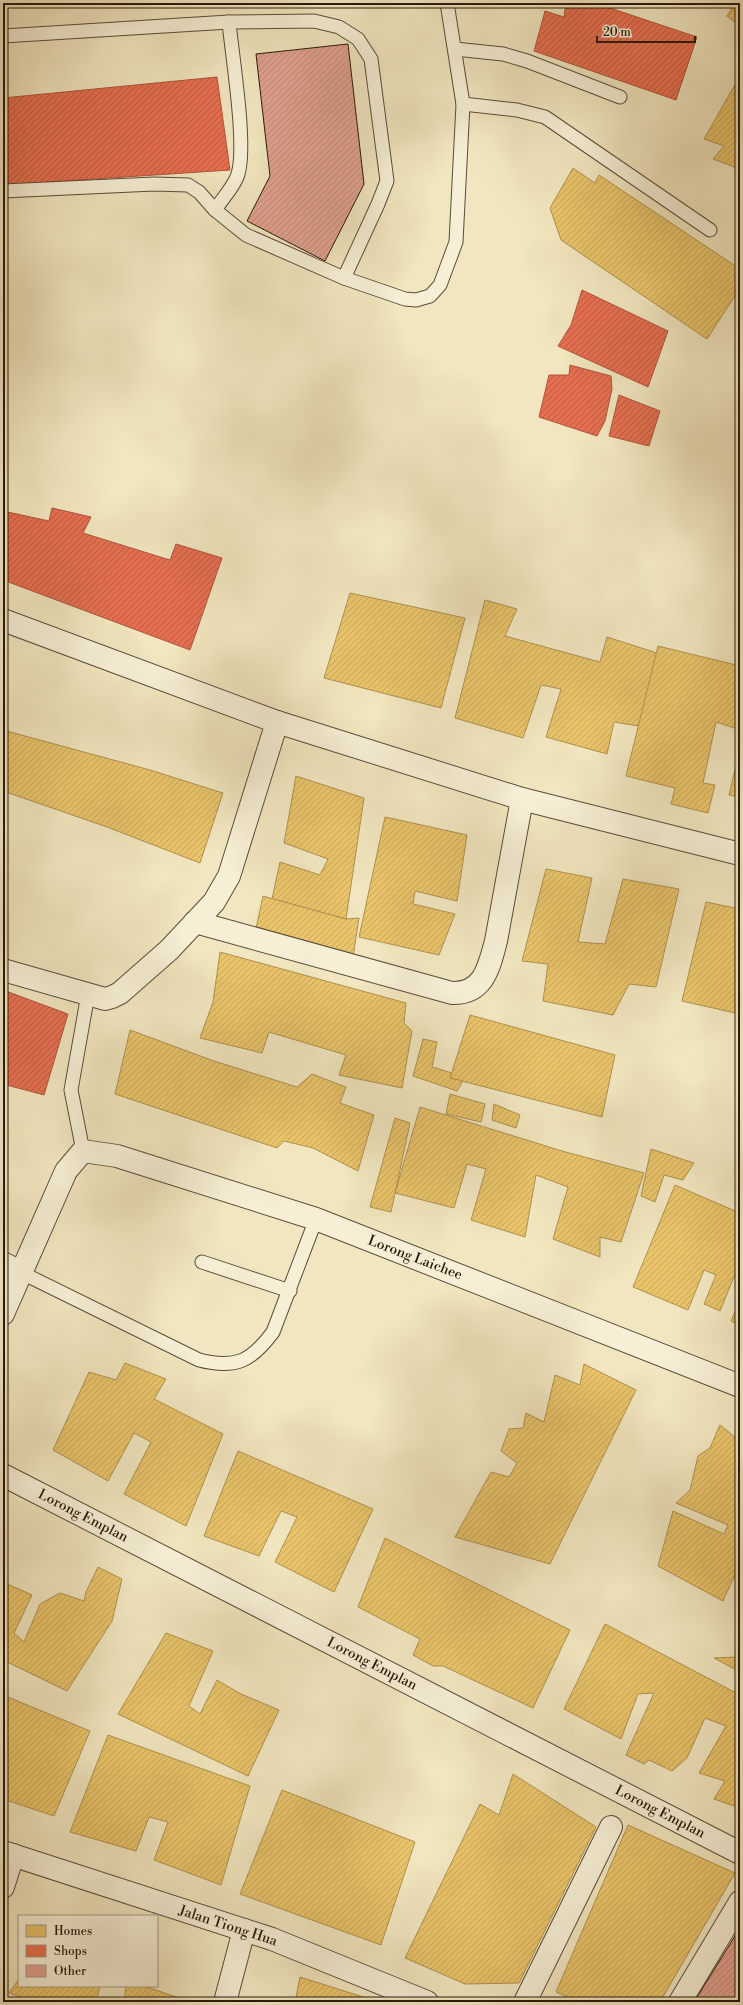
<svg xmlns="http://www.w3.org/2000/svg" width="743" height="2005" viewBox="0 0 743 2005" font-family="'Libre Bodoni',serif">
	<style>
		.homes { fill: url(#homes-hatch); stroke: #af904e }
		.shops { fill: url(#shops-hatch); stroke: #ae553d }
		.building { fill: url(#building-hatch); stroke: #28180d }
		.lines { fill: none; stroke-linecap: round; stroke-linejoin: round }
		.service-casing { stroke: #5a4c3a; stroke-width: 15 }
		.minor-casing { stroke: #5a4c3a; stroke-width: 24 }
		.service { stroke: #f6efd5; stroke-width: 13 }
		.minor { stroke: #f6efd5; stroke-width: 22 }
		.labels { text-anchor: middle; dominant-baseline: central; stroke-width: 4; stroke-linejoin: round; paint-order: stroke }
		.street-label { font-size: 14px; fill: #28180d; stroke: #f6efd5 }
	</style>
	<defs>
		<pattern id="homes-hatch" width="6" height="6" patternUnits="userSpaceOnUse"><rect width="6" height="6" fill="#e9c46a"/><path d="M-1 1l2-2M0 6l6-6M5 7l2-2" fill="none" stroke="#c8a85b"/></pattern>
		<pattern id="shops-hatch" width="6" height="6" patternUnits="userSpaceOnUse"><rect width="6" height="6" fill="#e76f51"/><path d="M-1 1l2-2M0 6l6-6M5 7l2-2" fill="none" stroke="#bb5a42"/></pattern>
		<pattern id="building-hatch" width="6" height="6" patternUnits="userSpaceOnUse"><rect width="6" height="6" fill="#e0a18f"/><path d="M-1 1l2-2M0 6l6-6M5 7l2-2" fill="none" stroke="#c08a7a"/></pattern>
	</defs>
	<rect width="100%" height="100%" fill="#f1e6bf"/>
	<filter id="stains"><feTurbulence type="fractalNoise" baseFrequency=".005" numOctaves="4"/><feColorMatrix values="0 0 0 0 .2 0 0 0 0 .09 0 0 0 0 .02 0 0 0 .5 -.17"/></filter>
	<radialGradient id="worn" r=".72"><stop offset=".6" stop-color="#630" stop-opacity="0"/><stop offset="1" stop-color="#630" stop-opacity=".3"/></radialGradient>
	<g class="homes">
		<polygon points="735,3 740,3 740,26 727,16"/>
		<polygon points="740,76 740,169 713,159 724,146 704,139"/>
		<polygon points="573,168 595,183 599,175 740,269 740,288 707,339 561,240 550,208"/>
		<polygon points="350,593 465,618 441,708 324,678"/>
		<polygon points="485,600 517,609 505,636 600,662 607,637 657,653 639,726 614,722 607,754 546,737 561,689 541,685 523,738 455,718"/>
		<polygon points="658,646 740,666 740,730 716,722 703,783 715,785 708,813 671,804 675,788 626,776"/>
		<polygon points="3,730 150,770 223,793 200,863 107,827 3,791"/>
		<polygon points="740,748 740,797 729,795"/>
		<polygon points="296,776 364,798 346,919 272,899 280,862 320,875 328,859 284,843"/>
		<polygon points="385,817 467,835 457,901 415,891 413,904 455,914 439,955 359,937"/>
		<polygon points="546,869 592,878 578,942 605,944 623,879 679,889 656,987 629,984 613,1015 543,1001 548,964 522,961"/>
		<polygon points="263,896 346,919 359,918 353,957 255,933"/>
		<polygon points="706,902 740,909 740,1014 682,1001"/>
		<polygon points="220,952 406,1003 404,1023 412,1031 402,1088 339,1075 346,1055 269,1032 262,1053 200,1038 213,1002"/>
		<polygon points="470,1015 615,1055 602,1117 450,1078"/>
		<polygon points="130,1030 214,1061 297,1087 312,1074 346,1087 340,1103 374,1115 358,1171 313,1148 284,1141 277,1148 115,1094"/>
		<polygon points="423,1039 437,1042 432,1067 452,1073 450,1078 463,1081 457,1091 413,1076"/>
		<polygon points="450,1094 485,1104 481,1122 446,1114"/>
		<polygon points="494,1104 520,1115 516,1128 492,1120"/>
		<polygon points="420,1107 562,1151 644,1173 621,1242 600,1237 600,1257 553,1239 568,1187 536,1175 525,1237 471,1220 486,1169 467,1164 454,1208 395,1193"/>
		<polygon points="395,1118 410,1123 391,1212 370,1207"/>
		<polygon points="651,1149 694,1163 683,1180 664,1175 655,1202 641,1196"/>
		<polygon points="675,1185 740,1213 740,1262 720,1311 704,1304 716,1275 704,1270 688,1310 633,1287"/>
		<polygon points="740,1300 740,1325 731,1321"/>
		<polygon points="125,1363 166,1379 154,1399 223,1434 186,1526 124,1494 151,1442 134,1433 108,1481 53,1450 89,1372 116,1380"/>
		<polygon points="584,1364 636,1390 550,1564 455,1537 491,1472 509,1477 517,1463 501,1451 509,1429 523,1428 526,1413 544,1422 555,1375 580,1385"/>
		<polygon points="720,1425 740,1441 740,1564 723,1601 658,1566 673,1511 724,1534 728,1525 676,1503 690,1490 698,1456 710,1448"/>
		<polygon points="238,1451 373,1509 334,1592 275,1562 297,1517 281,1511 259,1556 204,1536"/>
		<polygon points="385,1538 570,1630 533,1708 443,1666 433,1666 413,1655 420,1639 358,1607"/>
		<polygon points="98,1567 122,1579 112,1621 67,1691 3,1660 3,1582 32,1595 14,1633 24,1642 40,1604 60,1593 84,1601 86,1592"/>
		<polygon points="605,1624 740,1695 740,1808 714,1799 725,1781 699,1773 726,1726 705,1718 687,1758 672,1771 649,1760 644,1764 626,1755 654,1693 638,1694 621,1739 564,1709"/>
		<polygon points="166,1633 213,1651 189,1706 200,1714 217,1680 241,1694 279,1710 248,1776 118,1714"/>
		<polygon points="740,1650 740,1672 714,1658 736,1657"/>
		<polygon points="3,1695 90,1731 54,1816 3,1799"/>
		<polygon points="108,1735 250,1786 221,1885 154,1860 168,1822 149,1817 136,1851 70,1832"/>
		<polygon points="513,1774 596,1827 519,1983 465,1984 405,1958 480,1804 499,1815"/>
		<polygon points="282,1790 415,1842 381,1945 240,1894"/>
		<polygon points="628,1825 735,1873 660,2002 579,2002 556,1992"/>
		<polygon points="300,1977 379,2002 295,2002"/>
		<polygon points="19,1979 19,1986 100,1986 96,2002 36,2002 9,1993"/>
		<polygon points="126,1986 144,1986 191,2002 124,2002"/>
	</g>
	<g class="shops">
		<polygon points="566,3 595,3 697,37 676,100 534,51 545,11 564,17"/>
		<polygon points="217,77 230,170 3,185 3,98"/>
		<polygon points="582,290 668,331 648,387 558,346 571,325"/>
		<polygon points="570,365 611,376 612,389 605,421 597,436 539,417 549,375 569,375"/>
		<polygon points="619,395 660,411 649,446 609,436"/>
		<polygon points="52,508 91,517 83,533 170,560 176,544 222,558 190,650 3,580 3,511 49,521"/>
		<polygon points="3,990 68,1014 44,1095 3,1084"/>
	</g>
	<g class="building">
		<polygon points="348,44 364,184 325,261 247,221 270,176 256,54"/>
		<polygon points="740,1928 740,2002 694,2002"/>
	</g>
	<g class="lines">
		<defs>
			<g id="service">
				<polyline points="3,36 229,22 314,21 339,27 358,39 371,59 387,181 378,204 344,278"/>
				<polyline points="455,49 503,54 527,61 620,97"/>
				<polyline points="463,104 517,110 545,117 710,230"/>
				<polyline points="3,191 154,184 188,185 199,192 215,210 246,235 344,278 405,299 416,300 430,296 440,285 456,242 463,104 447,3"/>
				<path d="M 215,210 C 222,199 232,189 237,177 C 248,150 232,56 229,22"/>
				<polyline points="83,1151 71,1090 88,994"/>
				<polyline points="202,1262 290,1291"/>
				<path d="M 22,1273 L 199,1360 C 235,1369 251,1362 273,1332 L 316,1219"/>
			</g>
			<g id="minor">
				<polyline points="3,620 277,722 522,799 740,854"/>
				<path d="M 195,922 L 452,993 C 484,994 489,967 496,941 L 522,799"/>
				<polyline points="3,970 105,999 112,997 120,993 169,950 214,902 229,876 277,722"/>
				<polyline points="3,1263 22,1273"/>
				<polyline points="3,1314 66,1171 83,1151 117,1156 316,1219 740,1386"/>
				<polyline points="3,1475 740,1853"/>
				<polyline points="3,1852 272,1939 427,2002"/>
				<polyline points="3,1887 13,1855"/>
				<polyline points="225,2002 244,1930"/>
				<polyline points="525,2002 611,1827"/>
				<polyline points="680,2002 740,1902"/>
			</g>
		</defs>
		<use href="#service" class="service-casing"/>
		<use href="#minor" class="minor-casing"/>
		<use href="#service" class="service"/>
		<use href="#minor" class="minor"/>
	</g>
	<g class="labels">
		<g class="street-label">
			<text transform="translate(415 1258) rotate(21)">Lorong Laichee</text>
			<text transform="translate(83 1516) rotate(27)">Lorong Emplan</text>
			<text transform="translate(372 1664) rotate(27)">Lorong Emplan</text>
			<text transform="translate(660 1812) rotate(27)">Lorong Emplan</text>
			<text transform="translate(228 1926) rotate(18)">Jalan Tiong Hua</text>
		</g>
	</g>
	<rect width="743" height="2005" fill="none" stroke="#f1e6bf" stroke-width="16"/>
	<rect x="4" y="4" width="735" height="1997" fill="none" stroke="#28180d" stroke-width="2"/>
	<rect x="8" y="8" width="727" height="1989" fill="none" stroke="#28180d"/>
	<rect x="18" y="1915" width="140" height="72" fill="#f6efd5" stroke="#a49985"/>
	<rect x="26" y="1925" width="20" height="12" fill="#e9c46a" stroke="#a49985"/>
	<text x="54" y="1935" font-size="12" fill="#28180d">Homes</text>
	<rect x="26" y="1945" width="20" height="12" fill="#e76f51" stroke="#a49985"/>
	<text x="54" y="1955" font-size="12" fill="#28180d">Shops</text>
	<rect x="26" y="1965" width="20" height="12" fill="#e0a18f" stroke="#a49985"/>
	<text x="54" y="1975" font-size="12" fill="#28180d">Other</text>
	<path d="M597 36v6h98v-6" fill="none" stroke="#28180d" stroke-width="2"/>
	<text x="603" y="36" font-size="12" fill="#28180d" stroke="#f6efd5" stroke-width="3" paint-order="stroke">20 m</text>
	<rect width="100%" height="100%" filter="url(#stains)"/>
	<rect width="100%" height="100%" fill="url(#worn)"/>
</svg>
